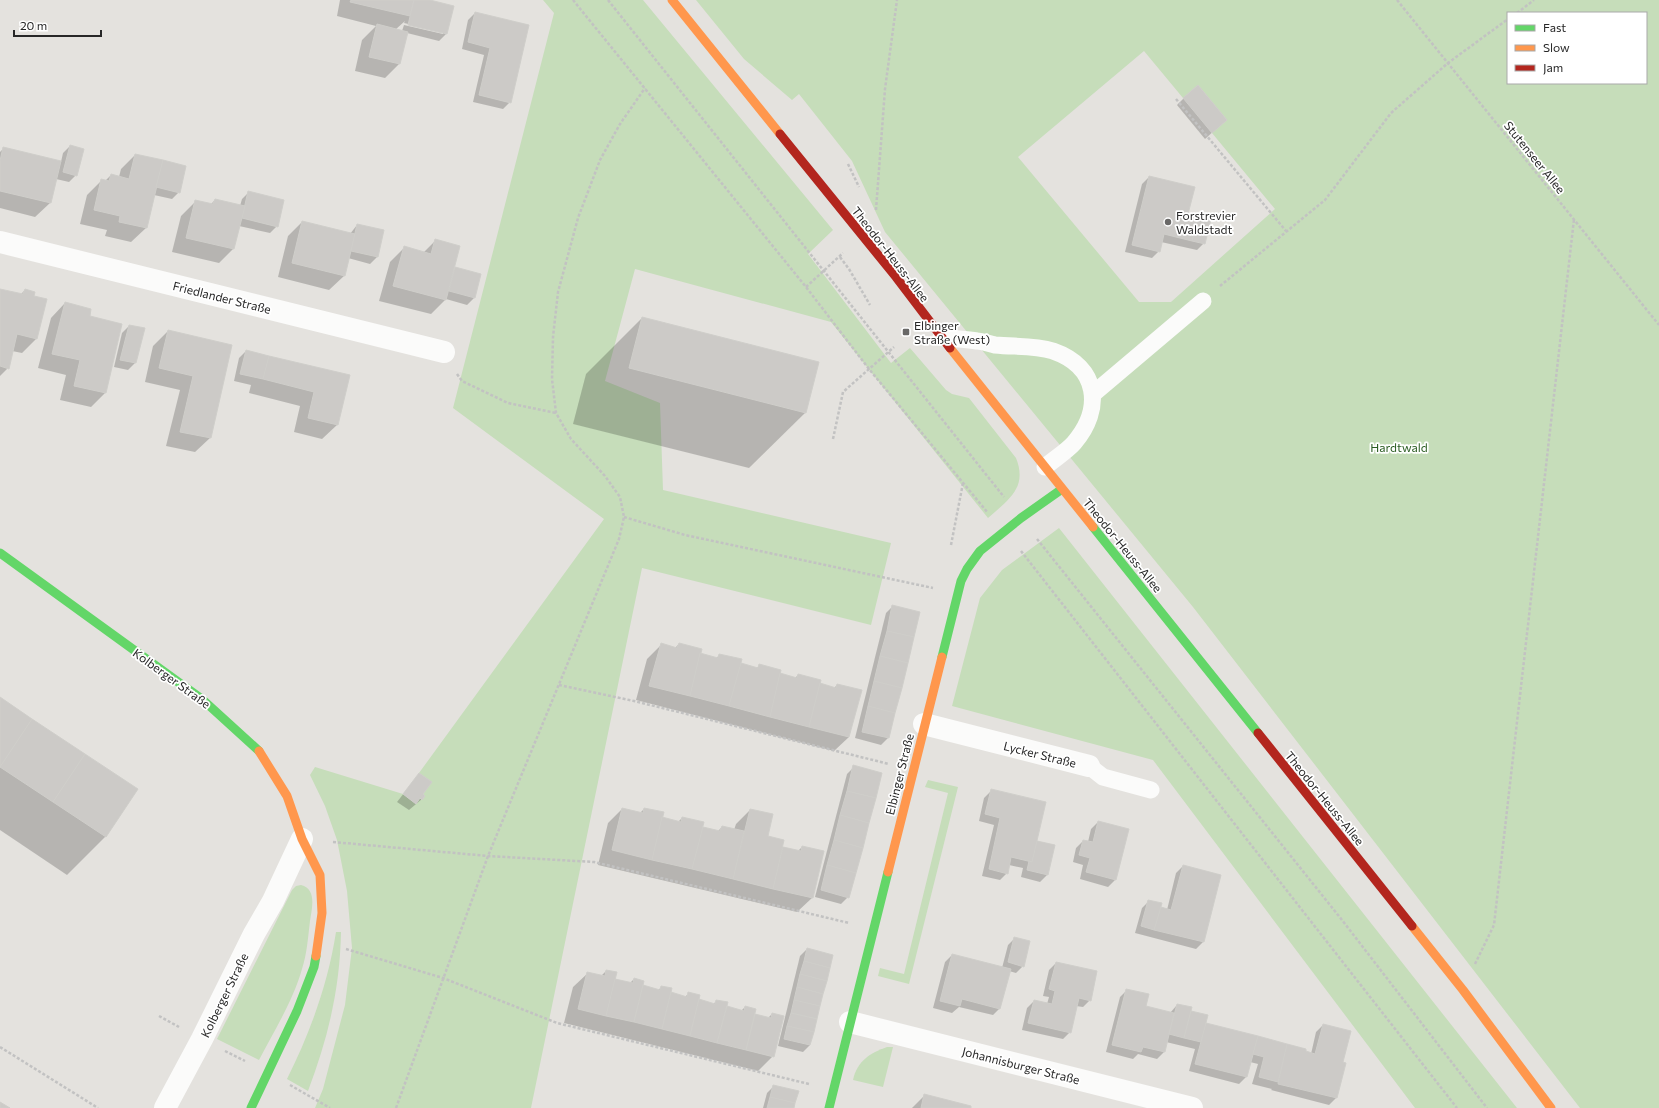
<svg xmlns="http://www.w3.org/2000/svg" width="1659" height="1108" viewBox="0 0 1659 1108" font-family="Commissioner,sans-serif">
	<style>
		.green { fill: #c6ddba; fill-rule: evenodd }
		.shadow { fill: #0003; fill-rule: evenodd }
		.building { fill: #cccac7; stroke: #cfceca }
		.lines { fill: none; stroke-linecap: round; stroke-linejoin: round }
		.path { stroke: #c2c2c2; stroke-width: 2.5; stroke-dasharray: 3 2; stroke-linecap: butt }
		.lane { stroke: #fbfbfa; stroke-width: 17 }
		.street { stroke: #fbfbfa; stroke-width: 22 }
		.fast { stroke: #63d668; stroke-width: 9 }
		.slow { stroke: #ff974d; stroke-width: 9 }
		.jam { stroke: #b3261e; stroke-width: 9 }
		.poi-dot { fill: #696867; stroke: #fff; stroke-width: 1.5 }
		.labels { text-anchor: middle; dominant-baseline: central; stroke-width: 3.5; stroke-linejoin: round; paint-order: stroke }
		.street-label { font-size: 12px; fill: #272727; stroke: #fff }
		.poi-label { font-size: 12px; fill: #272727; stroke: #fff; text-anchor: start }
		.park-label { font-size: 12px; fill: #295b21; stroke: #fff }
	</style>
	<rect width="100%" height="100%" fill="#e4e2de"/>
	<g class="green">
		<path d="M 543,0 L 643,0 L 833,230 L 808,254 L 891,363 L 910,348 L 946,390 L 952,394 L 969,398 L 1016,458 C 1028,488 1008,500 988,518 L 831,322 L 635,269 L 605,381 L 660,403 L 663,490 L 891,543 L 871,625 L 642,568 L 531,1108 L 315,1108 L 323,1089 L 345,1005 L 352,948 L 347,891 L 337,840 L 325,806 L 310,775 L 315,767 L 403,794 L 416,804 L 420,798 L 422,800 L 425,796 L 423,794 L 431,782 L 419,773 L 604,519 L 453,408 L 554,13 Z"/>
		<path d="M 696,0 L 1659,0 L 1659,1108 L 1580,1108 L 1193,607 L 885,232 L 852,161 L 799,94 L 792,100 L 744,59 ZM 1508,13 L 1646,13 L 1646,83 L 1508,83 ZM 1144,51 L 1183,98 L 1198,85 L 1227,120 L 1212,133 L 1275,209 L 1171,302 L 1139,302 L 1018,157 Z"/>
		<polygon points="1059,528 1517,1108 1415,1108 1153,760 952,706 980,598 1002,570"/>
		<polygon points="928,780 958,787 909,984 878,976 880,968 904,974 948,793 925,787"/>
		<path d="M 301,885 C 317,889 312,908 310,921 C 308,937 307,954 302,969 C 293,1001 274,1031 259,1060 L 217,1039 L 292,890 L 296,886 Z"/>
		<path d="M 336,932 L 341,932 C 340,989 328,1038 308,1091 L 287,1079 C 310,1033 328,984 336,932 Z"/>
		<path d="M 887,1047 L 893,1047 L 883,1087 L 853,1080 C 857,1061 870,1053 887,1047 Z"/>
	</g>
	<g class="shadow">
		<path d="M 340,0 L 426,0 L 446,34 L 439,41 L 407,33 L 399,64 L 385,78 L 355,71 L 362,40 L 376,26 L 337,16 ZM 405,21 L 404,23 L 443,32 L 443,34 L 404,25 L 402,31 L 395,30 Z"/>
		<polygon points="475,13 528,25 510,102 503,109 473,102 484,55 462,49 468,20"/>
		<polygon points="1184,98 1226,120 1205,139 1177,105"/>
		<polygon points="70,146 76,175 69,182 56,179 50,203 35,217 0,208 0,152 4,148 61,162 63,153"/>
		<polygon points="135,155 179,192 172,199 154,195 146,228 131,242 105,236 107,230 80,224 87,195 102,180 105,181 111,175 119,177 121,169"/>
		<polygon points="1149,177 1187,214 1204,243 1197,250 1161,242 1159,251 1152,258 1125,252 1142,184"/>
		<polygon points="249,192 277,226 270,233 239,226 233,249 219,263 172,252 181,216 196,201 210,205 215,200 240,206 242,199"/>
		<polygon points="302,222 350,234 357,225 383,231 377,257 370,264 348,258 344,276 329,290 278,277 288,236"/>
		<polygon points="435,241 453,271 455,269 474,298 467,305 446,299 431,314 379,301 390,262 404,248 423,253"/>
		<polygon points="0,290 20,295 25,290 33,297 46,300 36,339 22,353 12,351 8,368 0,376"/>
		<polygon points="65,303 88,317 121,324 105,393 91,407 60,400 66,375 38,368 51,318"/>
		<polygon points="642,318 805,413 749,468 573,424 586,374"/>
		<polygon points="129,326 143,329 135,363 128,370 114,367 122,333"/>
		<polygon points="168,331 231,346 210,438 195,452 166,446 180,390 145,382 153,346"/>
		<polygon points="246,351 348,376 337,425 322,439 294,432 300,406 249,393 251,385 234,381 239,358"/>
		<polygon points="893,606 919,613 888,738 881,745 855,738 886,613"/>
		<polygon points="679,644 699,654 716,659 719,655 739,664 756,669 760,665 779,674 795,678 798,675 819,684 834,688 837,685 849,737 834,751 636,700 647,659 661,645 675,648"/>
		<polygon points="0,698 136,790 105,837 67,875 0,830"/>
		<polygon points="854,767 848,897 841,904 815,897 847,774"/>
		<polygon points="419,774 422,799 409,810 397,802"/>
		<polygon points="991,791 1036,841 1054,845 1047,875 1040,882 1021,877 1023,868 1009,865 1007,873 1000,880 982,876 994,825 979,821 984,798"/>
		<polygon points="622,809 640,813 644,809 661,818 678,822 682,818 702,828 717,832 722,827 734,830 736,824 750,810 767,837 782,847 798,851 802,847 823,852 812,898 797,912 598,865 608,823"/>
		<polygon points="1098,822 1115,880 1108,887 1080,879 1083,865 1073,862 1076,848 1083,841 1088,842 1091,829"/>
		<polygon points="1183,866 1220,875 1203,942 1196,949 1135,933 1142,908 1149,901 1159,908 1167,910 1176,873"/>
		<polygon points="1015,938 1023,966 1016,973 1009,971 1000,1008 993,1015 959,1007 952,1013 933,1008 945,962 952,955 1002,968 1008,945"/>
		<polygon points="807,949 810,1045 803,1052 778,1046 800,956"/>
		<polygon points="1056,963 1090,1000 1083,1007 1076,1006 1070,1032 1063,1039 1022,1030 1027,1008 1034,1001 1047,1004 1049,997 1043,996 1049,970"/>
		<polygon points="606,971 614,979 630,983 634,979 642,986 658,990 662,987 670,993 685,997 689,993 698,1000 713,1004 717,1001 726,1007 741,1011 745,1007 754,1014 768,1018 772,1014 773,1056 758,1071 564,1023 573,987 588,973 601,976"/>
		<polygon points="1127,990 1145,1007 1170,1013 1177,1005 1190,1012 1206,1016 1204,1024 1305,1049 1304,1052 1311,1054 1316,1032 1323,1025 1342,1063 1336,1098 1329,1105 1271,1090 1272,1089 1252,1084 1258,1064 1250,1062 1246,1077 1239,1084 1189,1071 1195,1049 1166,1042 1164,1052 1157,1059 1138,1054 1133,1059 1106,1052 1120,997"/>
		<polygon points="774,1086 793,1108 763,1108 767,1093"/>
		<polygon points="924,1096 970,1108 912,1108"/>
	</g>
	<g class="building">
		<polygon points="351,0 414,0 410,16 350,2"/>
		<polygon points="414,0 430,0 454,6 447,34 408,25"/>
		<polygon points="475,12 529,25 511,103 479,95 490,48 468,42"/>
		<polygon points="377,24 408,32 400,64 369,57"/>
		<polygon points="1198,85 1227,120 1212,133 1183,98"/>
		<polygon points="70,145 84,149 77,176 63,172"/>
		<polygon points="3,147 61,161 51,203 0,191 0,161"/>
		<polygon points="135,154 163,160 147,228 119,222 120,216 94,210 101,179 109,181 111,174 129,179"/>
		<polygon points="163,160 186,166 180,193 156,187"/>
		<polygon points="1149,176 1195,187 1188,214 1198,216 1192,241 1164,234 1160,252 1132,245"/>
		<polygon points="248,191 284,200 278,227 242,218"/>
		<polygon points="215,199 245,206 234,249 186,238 195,200 213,204"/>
		<polygon points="1198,216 1211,219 1205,244 1192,241"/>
		<polygon points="302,221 355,234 345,276 292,263"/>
		<polygon points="357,224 384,230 378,257 351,251"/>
		<polygon points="435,239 460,246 446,300 393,286 404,246 431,254"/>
		<polygon points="455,267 481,274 475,298 449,291"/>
		<polygon points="0,289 23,294 25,289 35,292 34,296 47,299 37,339 17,334 9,369 0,366"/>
		<polygon points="65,302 91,309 90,316 122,324 106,393 74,386 80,360 52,354"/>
		<polygon points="642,317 819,362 806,413 629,368"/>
		<polygon points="129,325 145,328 136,363 120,360"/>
		<polygon points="168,330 232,345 211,438 180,432 193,376 159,368"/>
		<polygon points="246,350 269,356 263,379 240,374"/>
		<polygon points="269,356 350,375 338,425 308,418 314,392 263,379"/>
		<polygon points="892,605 920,612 914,637 887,631"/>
		<polygon points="887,631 914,637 908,663 880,656"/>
		<polygon points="661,643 677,648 679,643 702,649 690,696 649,686"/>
		<polygon points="700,653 718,658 719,654 742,659 729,706 690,696"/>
		<polygon points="880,656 908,663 902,688 874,681"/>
		<polygon points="741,663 758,668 759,664 781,670 770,717 729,706"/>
		<polygon points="780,673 797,678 798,674 821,680 809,727 770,717"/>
		<polygon points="874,681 902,688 895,713 868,706"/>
		<polygon points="820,683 836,688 837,684 862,690 849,737 809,727"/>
		<polygon points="0,697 32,719 0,767"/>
		<polygon points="868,706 895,713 889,738 862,732"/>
		<polygon points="32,719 85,754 53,802 0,767"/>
		<polygon points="85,754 138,789 106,837 53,802"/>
		<polygon points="853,765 882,773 876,798 847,791"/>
		<polygon points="419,773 432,782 423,794 425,796 422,800 420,798 416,804 403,794"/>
		<polygon points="991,789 1046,802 1032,862 1011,857 1008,874 989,869 1000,818 985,814"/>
		<polygon points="847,791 876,798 869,823 840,815"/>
		<polygon points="622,808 643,813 644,808 664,812 652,860 612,850"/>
		<polygon points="750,809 773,814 768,836 784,840 773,889 733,879"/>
		<polygon points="840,815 869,823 863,848 834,840"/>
		<polygon points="662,817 681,822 682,817 704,822 692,869 652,860"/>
		<polygon points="1098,821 1129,829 1116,880 1086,872 1090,858 1079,855 1083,840 1093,842"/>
		<polygon points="722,826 744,831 733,879 692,869 703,827 720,831"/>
		<polygon points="834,840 863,848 856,873 827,865"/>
		<polygon points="1037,841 1055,845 1048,875 1027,870 1029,861 1032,862"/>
		<polygon points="802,846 824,851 813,898 773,889 783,847 801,851"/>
		<polygon points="827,865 856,873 849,898 821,890"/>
		<polygon points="1183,865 1221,875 1204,942 1154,930 1161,907 1171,910"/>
		<polygon points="1148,900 1162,903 1154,930 1141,926"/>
		<polygon points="1014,937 1030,941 1024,967 1008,962"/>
		<polygon points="807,948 833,955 830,968 804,961"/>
		<polygon points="952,954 1011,969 1000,1009 962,999 960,1006 940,1001"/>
		<polygon points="804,961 830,968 827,981 800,974"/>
		<polygon points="1056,962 1097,971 1091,1001 1079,998 1071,1033 1028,1023 1034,1000 1052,1004 1055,991 1049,989"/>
		<polygon points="606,970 617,972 606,1016 578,1009 587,972 605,976"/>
		<polygon points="800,974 827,981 823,994 797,987"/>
		<polygon points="634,978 644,981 634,1022 606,1016 615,979 633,983"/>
		<polygon points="643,985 660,990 661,986 672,988 662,1029 634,1022"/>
		<polygon points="797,987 823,994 820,1006 794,1000"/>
		<polygon points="1126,989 1149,994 1146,1006 1174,1013 1165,1052 1143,1047 1141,1052 1112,1045"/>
		<polygon points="671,992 687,997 688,992 700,995 690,1036 662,1029"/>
		<polygon points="699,999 715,1004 716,1000 728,1002 717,1043 690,1036"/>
		<polygon points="794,1000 820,1006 817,1019 791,1013"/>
		<polygon points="1177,1004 1192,1007 1184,1038 1169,1034"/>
		<polygon points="727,1006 744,1011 745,1006 756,1009 746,1050 717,1043"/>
		<polygon points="1191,1011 1208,1015 1201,1042 1184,1038"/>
		<polygon points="772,1013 784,1016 774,1057 746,1050 755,1014 771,1018"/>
		<polygon points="791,1013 817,1019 814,1032 787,1026"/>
		<polygon points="1206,1023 1258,1036 1247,1077 1195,1064"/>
		<polygon points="1323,1024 1351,1031 1343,1062 1346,1063 1337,1098 1278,1084 1287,1044 1306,1049 1306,1051 1315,1054"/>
		<polygon points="787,1026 814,1032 810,1045 784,1039"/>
		<polygon points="1258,1036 1287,1044 1278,1082 1259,1077 1264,1057 1253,1054"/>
		<polygon points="773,1085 799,1091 795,1103 770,1097"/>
		<polygon points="924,1094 971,1106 971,1108 921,1108"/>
		<polygon points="770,1097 795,1103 794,1108 767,1108"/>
		<polygon points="0,1102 10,1108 0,1108"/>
	</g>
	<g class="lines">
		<g class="path">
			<polyline points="573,0 806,287 869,369 988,513"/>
			<polyline points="608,0 1004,497"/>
			<polyline points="1397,0 1659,325"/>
			<polyline points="1517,13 1534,0"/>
			<polyline points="1176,99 1286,231"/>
			<polyline points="848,164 859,187"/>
			<polyline points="876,210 885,89 897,0"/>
			<polyline points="840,257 849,269 870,305"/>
			<polyline points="1220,286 1325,200 1391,113 1448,63 1508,19"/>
			<polyline points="806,287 843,253"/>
			<polyline points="457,374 462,381 508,403 556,413"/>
			<polyline points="833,439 843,392 894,347"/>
			<polyline points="624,517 685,535 933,588"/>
			<polyline points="1037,539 1342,920 1487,1108"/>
			<polyline points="951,545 963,483"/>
			<polyline points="1021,551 1457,1108"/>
			<polyline points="559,685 634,701 889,764"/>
			<polyline points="333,842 488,856 594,862 849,923"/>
			<polyline points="346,949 443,978 557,1023 809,1084"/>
			<polyline points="1475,964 1494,925 1574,219"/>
			<polyline points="159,1016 179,1027"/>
			<polyline points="0,1047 98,1108"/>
			<polyline points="225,1051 245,1061"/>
			<polyline points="290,1085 330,1108"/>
			<polyline points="396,1108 488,856 619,539 624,517 620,497 605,476 571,439 556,413 552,379 553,337 558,292 578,218 600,160 620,124 645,88"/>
		</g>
		<g class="lane">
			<path d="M 941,337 C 953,339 965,339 977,341 C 983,341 989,344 995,345 C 1015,347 1034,345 1053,351 C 1099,367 1103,409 1074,443 C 1066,452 1054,459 1045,467"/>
			<polyline points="1093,394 1203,301"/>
			<polyline points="1089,766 1103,777 1151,790"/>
		</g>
		<g class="street">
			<polyline points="0,242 444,352"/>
			<polyline points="924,724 1089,766"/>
			<polyline points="850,1022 1192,1108"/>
			<polyline points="165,1108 202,1039 254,934 273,901 302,839"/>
		</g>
		<g class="fast">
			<polyline points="1093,527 1258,733"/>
			<polyline points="0,553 203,700 259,751"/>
			<polyline points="942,657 961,581 967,569 980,551 1021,518 1062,489"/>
			<polyline points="251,1108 297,1011 314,967 316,956"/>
			<polyline points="829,1108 888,872"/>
		</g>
		<g class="slow">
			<polyline points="672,0 780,134"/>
			<polyline points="950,348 1093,527"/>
			<polyline points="259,751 287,796 302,839 320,875 322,913 316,956"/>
			<polyline points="888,872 942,657"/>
			<polyline points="1412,926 1463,990 1551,1108"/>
		</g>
		<g class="jam">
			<polyline points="780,134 896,277 950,348"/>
			<polyline points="1258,733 1412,926"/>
		</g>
	</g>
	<g class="poi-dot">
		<circle cx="1168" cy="222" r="4"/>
		<rect x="902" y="328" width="8" height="8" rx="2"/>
	</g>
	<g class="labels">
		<g class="street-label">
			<text transform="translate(1535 157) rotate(51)">Stutenseer Allee</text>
			<text transform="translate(891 254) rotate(52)">Theodor-Heuss-Allee</text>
			<text transform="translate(222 297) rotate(14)">Friedlander Straße</text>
			<text transform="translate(1123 545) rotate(51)">Theodor-Heuss-Allee</text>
			<text transform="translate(172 678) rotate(36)">Kolberger Straße</text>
			<text transform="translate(1040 754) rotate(14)">Lycker Straße</text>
			<text transform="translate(899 774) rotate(-76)">Elbinger Straße</text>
			<text transform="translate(1325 798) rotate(51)">Theodor-Heuss-Allee</text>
			<text transform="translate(224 995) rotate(-64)">Kolberger Straße</text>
			<text transform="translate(1021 1065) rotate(14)">Johannisburger Straße</text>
		</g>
		<g class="poi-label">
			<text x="1176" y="215">Forstrevier<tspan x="1176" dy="14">Waldstadt</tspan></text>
			<text x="914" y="325">Elbinger<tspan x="914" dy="14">Straße (West)</tspan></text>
		</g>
		<g class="park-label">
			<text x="1399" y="447">Hardtwald</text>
		</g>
	</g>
	<rect x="1507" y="12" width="140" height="72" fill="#ffffff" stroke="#a9a9a9"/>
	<rect x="1515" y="25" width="20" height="6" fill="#63d668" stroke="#a9a9a9"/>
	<text x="1543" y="32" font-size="12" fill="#272727">Fast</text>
	<rect x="1515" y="45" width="20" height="6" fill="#ff974d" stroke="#a9a9a9"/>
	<text x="1543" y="52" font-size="12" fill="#272727">Slow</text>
	<rect x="1515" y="65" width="20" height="6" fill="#b3261e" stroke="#a9a9a9"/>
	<text x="1543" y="72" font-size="12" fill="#272727">Jam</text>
	<path d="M14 30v6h87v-6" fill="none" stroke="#272727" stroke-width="2"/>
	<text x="20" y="30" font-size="12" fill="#272727" stroke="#ffffff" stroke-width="3" paint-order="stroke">20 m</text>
</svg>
